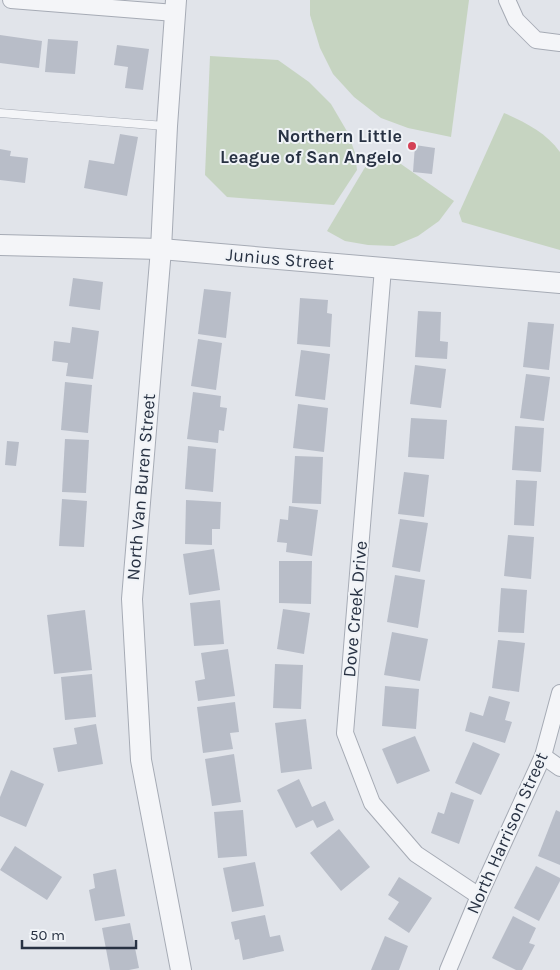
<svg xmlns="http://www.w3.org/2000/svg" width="560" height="970" viewBox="0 0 560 970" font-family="Karla,sans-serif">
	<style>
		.green { fill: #c6d4c1 }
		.building { fill: #b8bdc8 }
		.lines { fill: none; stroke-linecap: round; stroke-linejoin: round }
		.service-casing { stroke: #a6abb5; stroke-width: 9 }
		.minor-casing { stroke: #a6abb5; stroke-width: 18 }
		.tertiary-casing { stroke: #a6abb5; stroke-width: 22 }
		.service { stroke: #f4f5f8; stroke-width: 8 }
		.minor { stroke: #f4f5f8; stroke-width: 16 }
		.tertiary { stroke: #f4f5f8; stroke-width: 20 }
		.poi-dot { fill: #d44156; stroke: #f0f3f7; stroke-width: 2 }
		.labels { text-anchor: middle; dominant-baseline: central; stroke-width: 4; stroke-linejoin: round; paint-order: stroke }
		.poi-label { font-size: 18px; font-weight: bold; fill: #283243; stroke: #f0f3f7; text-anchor: end }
		.street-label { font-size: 18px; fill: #283243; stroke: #f0f3f7 }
	</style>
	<rect width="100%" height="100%" fill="#e1e4ea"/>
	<g class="green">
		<polygon points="310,0 469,0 451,137 408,128 381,118 354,97 333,74 320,48 310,15"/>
		<polygon points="210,56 278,60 309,82 331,104 348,133 355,153 357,170 334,205 227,197 205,175"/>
		<path d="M 504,113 C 526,123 545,132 560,152 L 560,250 L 462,222 L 459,213 Z"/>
		<polygon points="388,155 454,201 439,221 418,236 394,246 368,245 345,241 327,231 370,159"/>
	</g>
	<g class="building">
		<polygon points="0,35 42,41 39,68 0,63"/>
		<polygon points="48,39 78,41 75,74 45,72"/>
		<polygon points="117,45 149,49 143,90 125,88 128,67 114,65"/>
		<polygon points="120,134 138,137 127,196 84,188 89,160 114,164"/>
		<polygon points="415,145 435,148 432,174 413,172"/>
		<polygon points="0,149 11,151 10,156 28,158 25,183 0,180"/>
		<polygon points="73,278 103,282 100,310 69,306"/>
		<polygon points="204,289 231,292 226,338 198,334"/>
		<polygon points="300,298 328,300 327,313 332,314 330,347 297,344"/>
		<polygon points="418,311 441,312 440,341 448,342 447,359 415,357"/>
		<polygon points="528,322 554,324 549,370 523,367"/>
		<polygon points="72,327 99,331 93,379 66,376 68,363 52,361 54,341 70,343"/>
		<polygon points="198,339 222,343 216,390 191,386"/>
		<polygon points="301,350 330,354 325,400 295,396"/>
		<polygon points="415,365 446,369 441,408 410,404"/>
		<polygon points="526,374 550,377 544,421 520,418"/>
		<polygon points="65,382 92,385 88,433 61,430"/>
		<polygon points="193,392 221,396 220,407 227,408 224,431 219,430 218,443 187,439"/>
		<polygon points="298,404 328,408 324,452 293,448"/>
		<polygon points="411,418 447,420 444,459 408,457"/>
		<polygon points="515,426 544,428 541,472 512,470"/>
		<polygon points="65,439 89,440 86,493 62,492"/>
		<polygon points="7,441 19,442 16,466 5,465"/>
		<polygon points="188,446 216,449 213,492 185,489"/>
		<polygon points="295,456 323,457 321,504 292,503"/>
		<polygon points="404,472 429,475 424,517 398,514"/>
		<polygon points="516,480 537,481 534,526 514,525"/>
		<polygon points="62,499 87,501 84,547 59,546"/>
		<polygon points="186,500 221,502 220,529 212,529 212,545 185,544"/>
		<polygon points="289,506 318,510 312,556 286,552 287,543 277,542 280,519 288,520"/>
		<polygon points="400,519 428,523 420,572 392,567"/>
		<polygon points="508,535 534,537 531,579 504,576"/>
		<polygon points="214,549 220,590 189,595 183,554"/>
		<polygon points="279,561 312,561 311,604 279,603"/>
		<polygon points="395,575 425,580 418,628 387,622"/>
		<polygon points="501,588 527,590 524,633 498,632"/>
		<polygon points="220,600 224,644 194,646 190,603"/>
		<polygon points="283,609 310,613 304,654 277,649"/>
		<polygon points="85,610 92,670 54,674 47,615"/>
		<polygon points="392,632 428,639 420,681 384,675"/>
		<polygon points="498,640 525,643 519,692 492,688"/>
		<polygon points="228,649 235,696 198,701 195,681 205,679 201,653"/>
		<polygon points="275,664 303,665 301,709 273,708"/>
		<polygon points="92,674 96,717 65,720 61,677"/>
		<polygon points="385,686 419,689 416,729 382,726"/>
		<polygon points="489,696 510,702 505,720 512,722 505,743 465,731 470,712 483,716"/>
		<polygon points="235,702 239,732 230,733 233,749 203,753 197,707"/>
		<polygon points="306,719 312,769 281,773 275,723"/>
		<polygon points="96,724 103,764 58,772 53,748 77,744 74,728"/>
		<polygon points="415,736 430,771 397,784 382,749"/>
		<polygon points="473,742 500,754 481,795 455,783"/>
		<polygon points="234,754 241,802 212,806 205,759"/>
		<polygon points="11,770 44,784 26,827 0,816 0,797"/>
		<polygon points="299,779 312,807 325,801 334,820 317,828 313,820 296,828 277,790"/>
		<polygon points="451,792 474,800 459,844 431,833 438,812 444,814"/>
		<polygon points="243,810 247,856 218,858 214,812"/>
		<polygon points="556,810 560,812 560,865 538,856"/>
		<polygon points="339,829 370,867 341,891 310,853"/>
		<polygon points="15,846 62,877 47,900 0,870"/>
		<polygon points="255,862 264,906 232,912 223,868"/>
		<polygon points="536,866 560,878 560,881 539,921 514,908"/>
		<polygon points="116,869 125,916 95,921 89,890 95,888 93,874"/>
		<polygon points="399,877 432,898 409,933 388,919 399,902 388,895"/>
		<polygon points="265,915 270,937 280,935 284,951 243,960 239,939 235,940 231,922"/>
		<polygon points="513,916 536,928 529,943 535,945 522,970 516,970 492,958"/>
		<polygon points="130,923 139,968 129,970 110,970 102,928"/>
		<polygon points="385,936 408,946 399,970 371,970"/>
	</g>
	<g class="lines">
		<defs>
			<polyline id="service" points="0,113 165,126"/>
			<g id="minor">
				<polyline points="11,0 175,13"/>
				<polyline points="507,0 516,20 536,40 560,43"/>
				<polyline points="383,268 345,733 372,803 416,854 479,896"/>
				<polyline points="543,756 560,768"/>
				<polyline points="448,970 479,896 543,756 560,693"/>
			</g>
			<g id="tertiary">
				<polyline points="176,0 167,126 161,249 132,599 141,760 181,970"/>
				<polyline points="0,245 161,249 560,283"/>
			</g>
		</defs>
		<use href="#service" class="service-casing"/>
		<use href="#minor" class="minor-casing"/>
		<use href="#tertiary" class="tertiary-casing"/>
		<use href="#service" class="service"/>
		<use href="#minor" class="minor"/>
		<use href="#tertiary" class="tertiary"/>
	</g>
	<circle class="poi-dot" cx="412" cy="146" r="5"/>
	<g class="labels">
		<g class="poi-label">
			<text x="402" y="136">Northern Little<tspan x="402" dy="21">League of San Angelo</tspan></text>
		</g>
		<g class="street-label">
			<text transform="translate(280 259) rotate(5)">Junius Street</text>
			<text transform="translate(141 487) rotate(-85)">North Van Buren Street</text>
			<text transform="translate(355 609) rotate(-85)">Dove Creek Drive</text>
			<text transform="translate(507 833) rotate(-66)">North Harrison Street</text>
		</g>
	</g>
	<path d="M22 940v8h114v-8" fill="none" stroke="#283243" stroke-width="2.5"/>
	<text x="30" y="940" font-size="15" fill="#283243" stroke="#f0f3f7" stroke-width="4" paint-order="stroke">50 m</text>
</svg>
